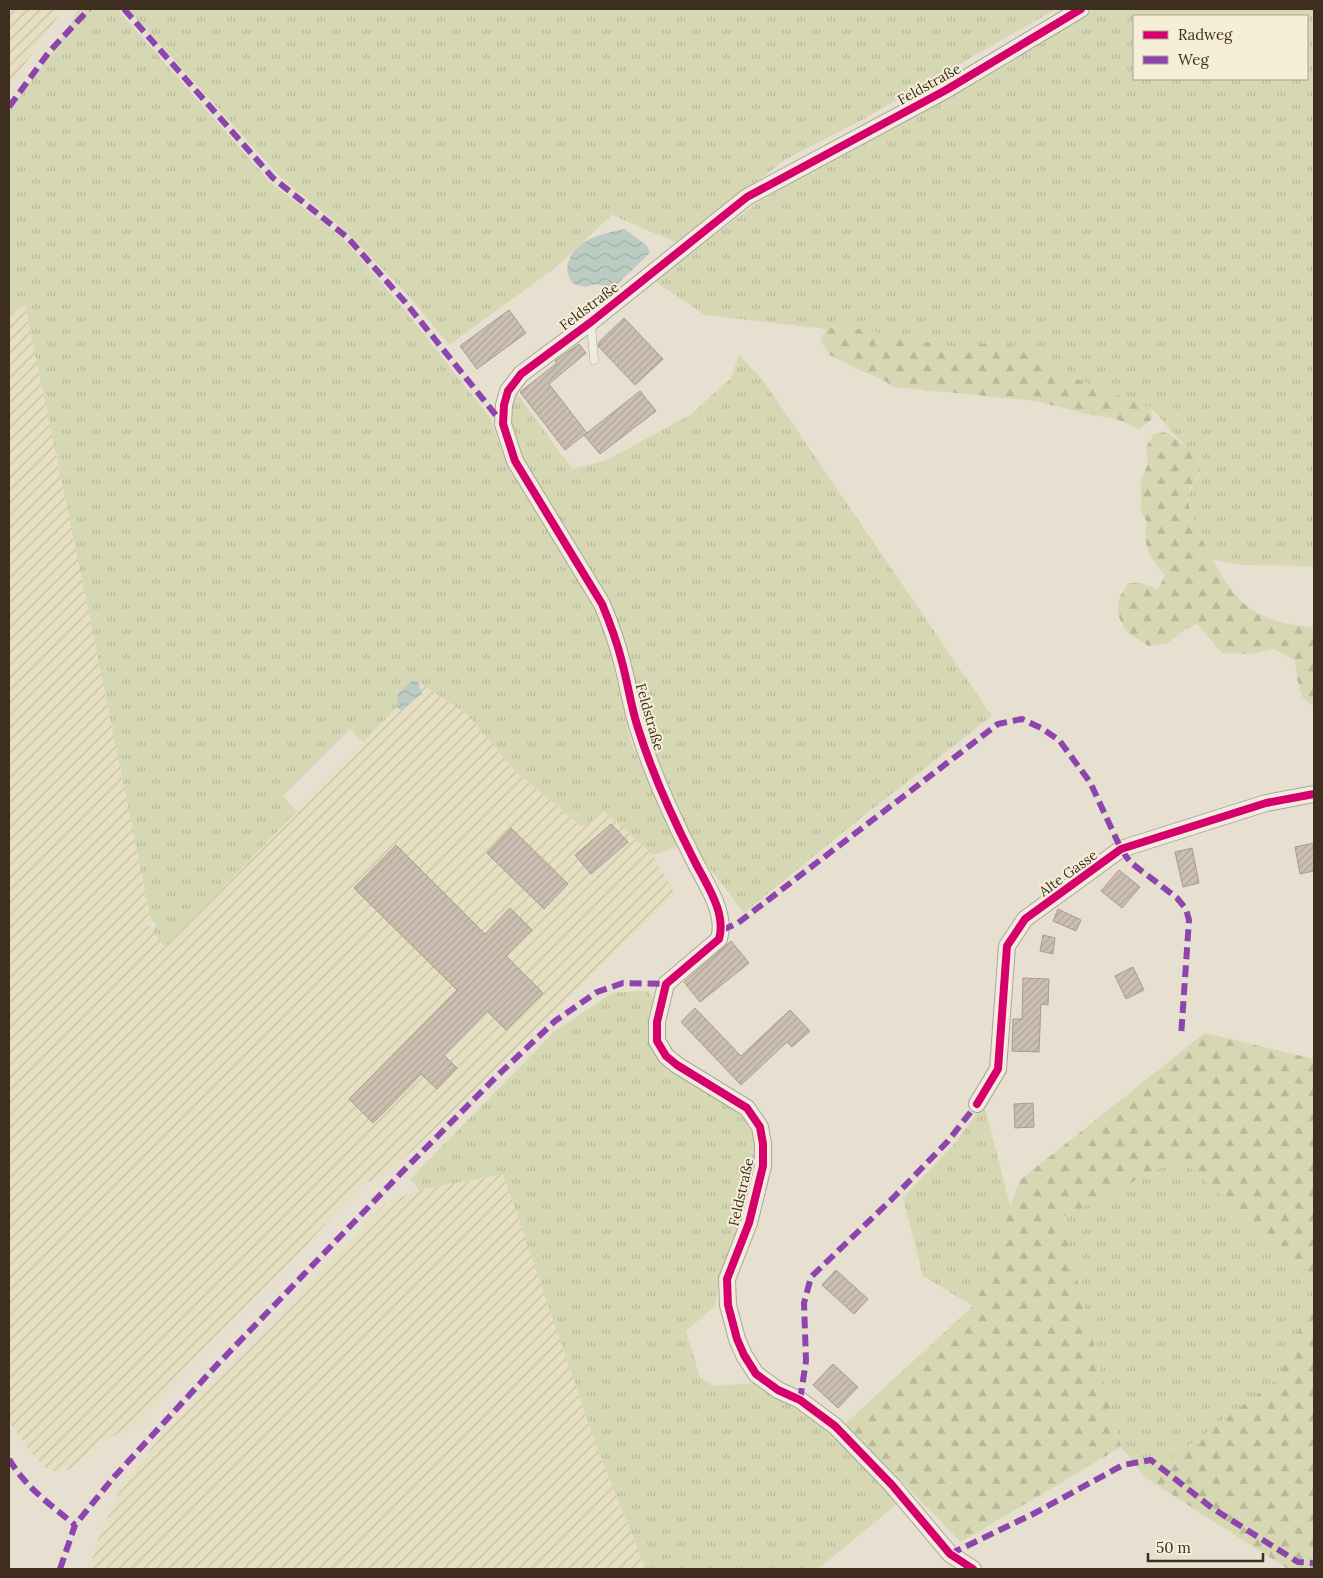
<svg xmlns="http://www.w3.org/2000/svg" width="1323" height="1578" viewBox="0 0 1323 1578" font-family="Lora,serif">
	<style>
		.farmland { fill: url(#farmland-furrows) }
		.grass { fill: url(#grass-tufts); fill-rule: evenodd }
		.forest { fill: url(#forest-firs) }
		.water { fill: url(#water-waves) }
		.building { fill: url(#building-hatch); stroke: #a89c90 }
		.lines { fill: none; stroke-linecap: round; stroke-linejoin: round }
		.lane-casing { stroke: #ada599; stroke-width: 9 }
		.street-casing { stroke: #ada599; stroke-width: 18 }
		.lane { stroke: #efebe3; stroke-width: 8 }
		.street { stroke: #efebe3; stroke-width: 16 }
		.quiet { stroke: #8e44ad; stroke-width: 6; stroke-dasharray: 12 6; stroke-linecap: butt }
		.cycleway-casing { stroke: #f7eed8; stroke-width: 11 }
		.cycleway { stroke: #d6006c; stroke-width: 8 }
		.labels { text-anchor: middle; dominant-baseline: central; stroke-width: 4; stroke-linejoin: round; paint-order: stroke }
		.street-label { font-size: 14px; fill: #3d2e20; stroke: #f7eed8 }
	</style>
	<defs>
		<pattern id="farmland-furrows" width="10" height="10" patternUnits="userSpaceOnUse" patternTransform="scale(1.25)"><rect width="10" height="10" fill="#e6dfc2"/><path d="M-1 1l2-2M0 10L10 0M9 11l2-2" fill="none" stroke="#c6c0a6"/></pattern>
		<pattern id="grass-tufts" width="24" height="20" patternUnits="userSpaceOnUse" patternTransform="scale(1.25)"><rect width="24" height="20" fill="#d6d7b3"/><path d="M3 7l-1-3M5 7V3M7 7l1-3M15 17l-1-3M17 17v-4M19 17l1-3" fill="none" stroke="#b9b99a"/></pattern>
		<pattern id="forest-firs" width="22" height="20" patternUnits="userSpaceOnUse" patternTransform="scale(1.25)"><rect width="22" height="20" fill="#d6d7b3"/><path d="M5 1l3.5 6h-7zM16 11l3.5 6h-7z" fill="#b9b99a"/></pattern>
		<pattern id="water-waves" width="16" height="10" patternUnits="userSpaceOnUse" patternTransform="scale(1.25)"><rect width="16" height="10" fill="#bcccc2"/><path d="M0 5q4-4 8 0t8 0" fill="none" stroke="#a2b0a6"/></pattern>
		<pattern id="building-hatch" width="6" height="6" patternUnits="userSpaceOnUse" patternTransform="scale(1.25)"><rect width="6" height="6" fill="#cbbfb2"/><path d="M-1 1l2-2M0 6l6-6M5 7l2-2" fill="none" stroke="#afa499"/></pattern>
	</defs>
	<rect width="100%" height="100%" fill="#e7e0d1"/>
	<g class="farmland">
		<polygon points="9,9 63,9 9,87"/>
		<polygon points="25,304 77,555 151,920 148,925 165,946 397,707 401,710 418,681 467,714 515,771 582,827 604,810 653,855 675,894 412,1151 372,1184 366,1179 287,1267 194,1361 133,1429 103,1440 74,1468 61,1472 47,1470 30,1451 9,1421 9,313"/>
		<polygon points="503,1174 599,1453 646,1569 89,1569 97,1543 117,1495 154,1445 219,1376 293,1302 385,1203 419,1190"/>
	</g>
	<g class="grass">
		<polygon points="78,9 117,9 270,182 343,239 404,309 491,419 499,444 520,485 593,603 608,642 631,743 680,846 653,855 604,811 582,827 515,771 467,714 419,682 398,694 397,707 363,742 350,729 283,796 297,811 165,947 153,932 156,924 151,920 77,555 25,305 9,313 9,111 46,62 68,29"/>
		<polygon points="128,9 1056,9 862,120 786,159 677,243 612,215 555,268 449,345 413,301 349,234 279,176"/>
		<path d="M 1095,9 L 1314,9 L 1314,566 L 1243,565 L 1213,560 L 1197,530 L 1191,512 L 1188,494 L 1200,474 L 1199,461 L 1151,408 L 1097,388 L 1048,366 L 1014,346 L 992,343 L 951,347 L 845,326 L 826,329 L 705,315 L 653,280 L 760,201 L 941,103 ZM 1134,16 L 1307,16 L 1307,79 L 1134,79 Z"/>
		<polygon points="739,355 762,379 992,716 867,813 744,913 702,858 666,786 648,735 630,661 611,604 527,469 512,435 508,409 515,391 572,469 605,461 690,415 731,378"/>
		<polygon points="637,991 648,991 654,1000 648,1038 658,1058 678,1075 736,1111 746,1121 755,1139 754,1164 741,1222 720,1278 715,1306 686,1331 700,1377 714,1386 754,1383 814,1420 838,1436 897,1504 818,1569 646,1569 599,1453 503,1174 419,1190 410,1179 555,1031 612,993"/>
		<polygon points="981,1107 986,1111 1010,1206 973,1306 923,1276 903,1198 956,1142"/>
		<polygon points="1180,1158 1314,1281 1314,1292 1279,1378 1146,1478 1121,1447 1061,1218"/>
	</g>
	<g class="forest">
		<polygon points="844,326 951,347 992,343 1014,346 1048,366 1097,388 1151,407 1152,419 1139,430 1129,424 1113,418 1091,415 1035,401 894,387 880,378 863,372 830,355 820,341 826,329"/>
		<path d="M 1166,432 C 1177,440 1191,449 1198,460 C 1206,474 1190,482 1188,495 C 1186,517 1224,584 1240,600 C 1246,606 1255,612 1262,615 C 1277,624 1298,625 1314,627 L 1314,707 L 1302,697 L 1297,679 L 1295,660 L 1273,649 L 1251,654 L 1222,653 L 1197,624 L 1184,630 L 1168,643 L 1148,646 C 1142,641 1131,636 1126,630 C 1113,612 1116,599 1129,583 L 1142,583 L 1158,590 L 1165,575 C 1150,557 1142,547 1147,522 L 1141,511 L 1141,480 L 1148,464 L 1146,447 L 1154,434 Z"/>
		<polygon points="1205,1033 1314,1059 1314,1281 1180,1158 1061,1218 1121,1447 961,1542 845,1424 973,1306 1020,1180"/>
		<polygon points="1314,1292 1314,1569 1288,1569 1146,1478 1279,1378"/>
	</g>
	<g class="water">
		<path d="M 625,229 L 647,246 L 650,253 L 613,288 L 596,284 L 586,287 L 574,284 C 568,278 566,272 568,263 C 575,239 604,233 625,229 Z"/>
		<polygon points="411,681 418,681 422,694 401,710 397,707 398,694"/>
	</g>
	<g class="building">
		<polygon points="509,310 526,333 477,369 460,346"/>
		<polygon points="624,318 663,359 635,385 598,346 598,343"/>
		<polygon points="579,344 586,353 549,384 587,433 640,391 656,411 600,454 584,435 565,450 520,392 557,363 555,361"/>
		<polygon points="611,824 628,842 591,874 575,855"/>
		<polygon points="511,828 568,884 544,909 487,853"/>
		<polygon points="1314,843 1314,871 1300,874 1295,847"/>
		<polygon points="396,845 485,934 510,908 532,930 506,956 543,993 506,1030 487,1011 444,1055 457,1068 437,1089 421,1074 373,1123 349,1099 457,990 354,888"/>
		<polygon points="1192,848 1199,883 1183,887 1175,852"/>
		<polygon points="1119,870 1140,887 1122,908 1101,891"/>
		<polygon points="1058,909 1081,920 1076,931 1053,921"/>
		<polygon points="1043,935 1055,938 1053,954 1040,951"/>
		<polygon points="731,941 749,963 700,1002 684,982"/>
		<polygon points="1133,967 1144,990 1126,999 1115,976"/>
		<polygon points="1023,978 1049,979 1048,1005 1041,1004 1039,1052 1012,1051 1013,1019 1022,1019"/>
		<polygon points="695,1008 741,1056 790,1010 810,1031 792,1047 787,1042 741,1085 681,1022"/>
		<polygon points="1033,1103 1034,1127 1015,1128 1014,1104"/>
		<polygon points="836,1270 868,1299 854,1314 822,1285"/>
		<polygon points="833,1364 858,1387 838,1408 813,1385"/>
	</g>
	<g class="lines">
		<defs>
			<polyline id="lane" points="591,324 594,360"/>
			<g id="street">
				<polyline points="977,1104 998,1069 1007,946 1025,919 1121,849 1266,803 1314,794"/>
				<path d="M 973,1569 L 950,1554 L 892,1485 L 835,1426 L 800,1400 L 778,1390 L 756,1374 L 744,1355 L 737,1339 L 728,1305 L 727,1279 L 749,1223 L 763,1166 L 763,1144 L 760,1127 L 747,1108 L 677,1065 L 666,1056 L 657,1041 L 657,1022 L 666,984 L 719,939 C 727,912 705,883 693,858 C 672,817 652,773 638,728 C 631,707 628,684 622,662 C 617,642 610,623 602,604 L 515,461 L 503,424 L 504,405 L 508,391 L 521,374 L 591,322 L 747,197 L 946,90 L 1081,9"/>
			</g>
		</defs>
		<use href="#lane" class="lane-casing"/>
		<use href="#street" class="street-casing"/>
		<use href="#lane" class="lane"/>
		<use href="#street" class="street"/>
		<g class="quiet">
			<polyline points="124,9 273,178 348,238 405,302 503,424"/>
			<polyline points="9,107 49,52 89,9"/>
			<polyline points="722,930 738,923 998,724 1022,719 1041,728 1059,740 1090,782 1121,849 1130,862 1177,898 1186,909 1189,920 1181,1037"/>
			<polyline points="800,1400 806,1361 804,1303 811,1277 892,1199 948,1141 977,1104"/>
			<path d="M 9,1459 C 25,1487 51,1505 75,1525"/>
			<polyline points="950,1554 1033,1514 1123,1465 1151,1460 1212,1508 1298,1562 1314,1563"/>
			<polyline points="60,1569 75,1525 114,1477 215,1367 403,1171 497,1076 555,1021 597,992 623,983 666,984"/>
		</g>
		<defs>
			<g id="cycleway">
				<polyline points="977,1104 998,1069 1007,946 1025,919 1121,849 1266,803 1314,794"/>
				<path d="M 973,1569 L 950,1554 L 892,1485 L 835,1426 L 800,1400 L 778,1390 L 756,1374 L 744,1355 L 737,1339 L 728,1305 L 727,1279 L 749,1223 L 763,1166 L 763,1144 L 760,1127 L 747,1108 L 677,1065 L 666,1056 L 657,1041 L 657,1022 L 666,984 L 719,939 C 727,912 705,883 693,858 C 672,817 652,773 638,728 C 631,707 628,684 622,662 C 617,642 610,623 602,604 L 515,461 L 503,424 L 504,405 L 508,391 L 521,374 L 591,322 L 747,197 L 946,90 L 1081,9"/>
			</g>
		</defs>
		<use href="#cycleway" class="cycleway-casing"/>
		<use href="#cycleway" class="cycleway"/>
	</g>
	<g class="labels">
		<g class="street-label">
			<text transform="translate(929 84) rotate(-29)">Feldstraße</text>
			<text transform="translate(589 306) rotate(-37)">Feldstraße</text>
			<text transform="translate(650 717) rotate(74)">Feldstraße</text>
			<text transform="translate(1068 873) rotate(-36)">Alte Gasse</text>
			<text transform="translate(741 1192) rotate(-77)">Feldstraße</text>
		</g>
	</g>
	<rect width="1323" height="1578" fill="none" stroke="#3d2e20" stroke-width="20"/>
	<rect x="1133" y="15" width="175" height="65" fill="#f7eed8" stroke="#ada18e"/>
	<rect x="1143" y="31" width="25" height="8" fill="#d6006c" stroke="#ada18e"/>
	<text x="1178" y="40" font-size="15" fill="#3d2e20">Radweg</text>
	<rect x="1143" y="56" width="25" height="8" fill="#8e44ad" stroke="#ada18e"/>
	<text x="1178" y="65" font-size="15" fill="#3d2e20">Weg</text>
	<path d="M1148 1553v8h115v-8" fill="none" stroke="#3d2e20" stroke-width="2.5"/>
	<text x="1156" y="1553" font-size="15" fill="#3d2e20" stroke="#f7eed8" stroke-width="4" paint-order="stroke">50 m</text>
</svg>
